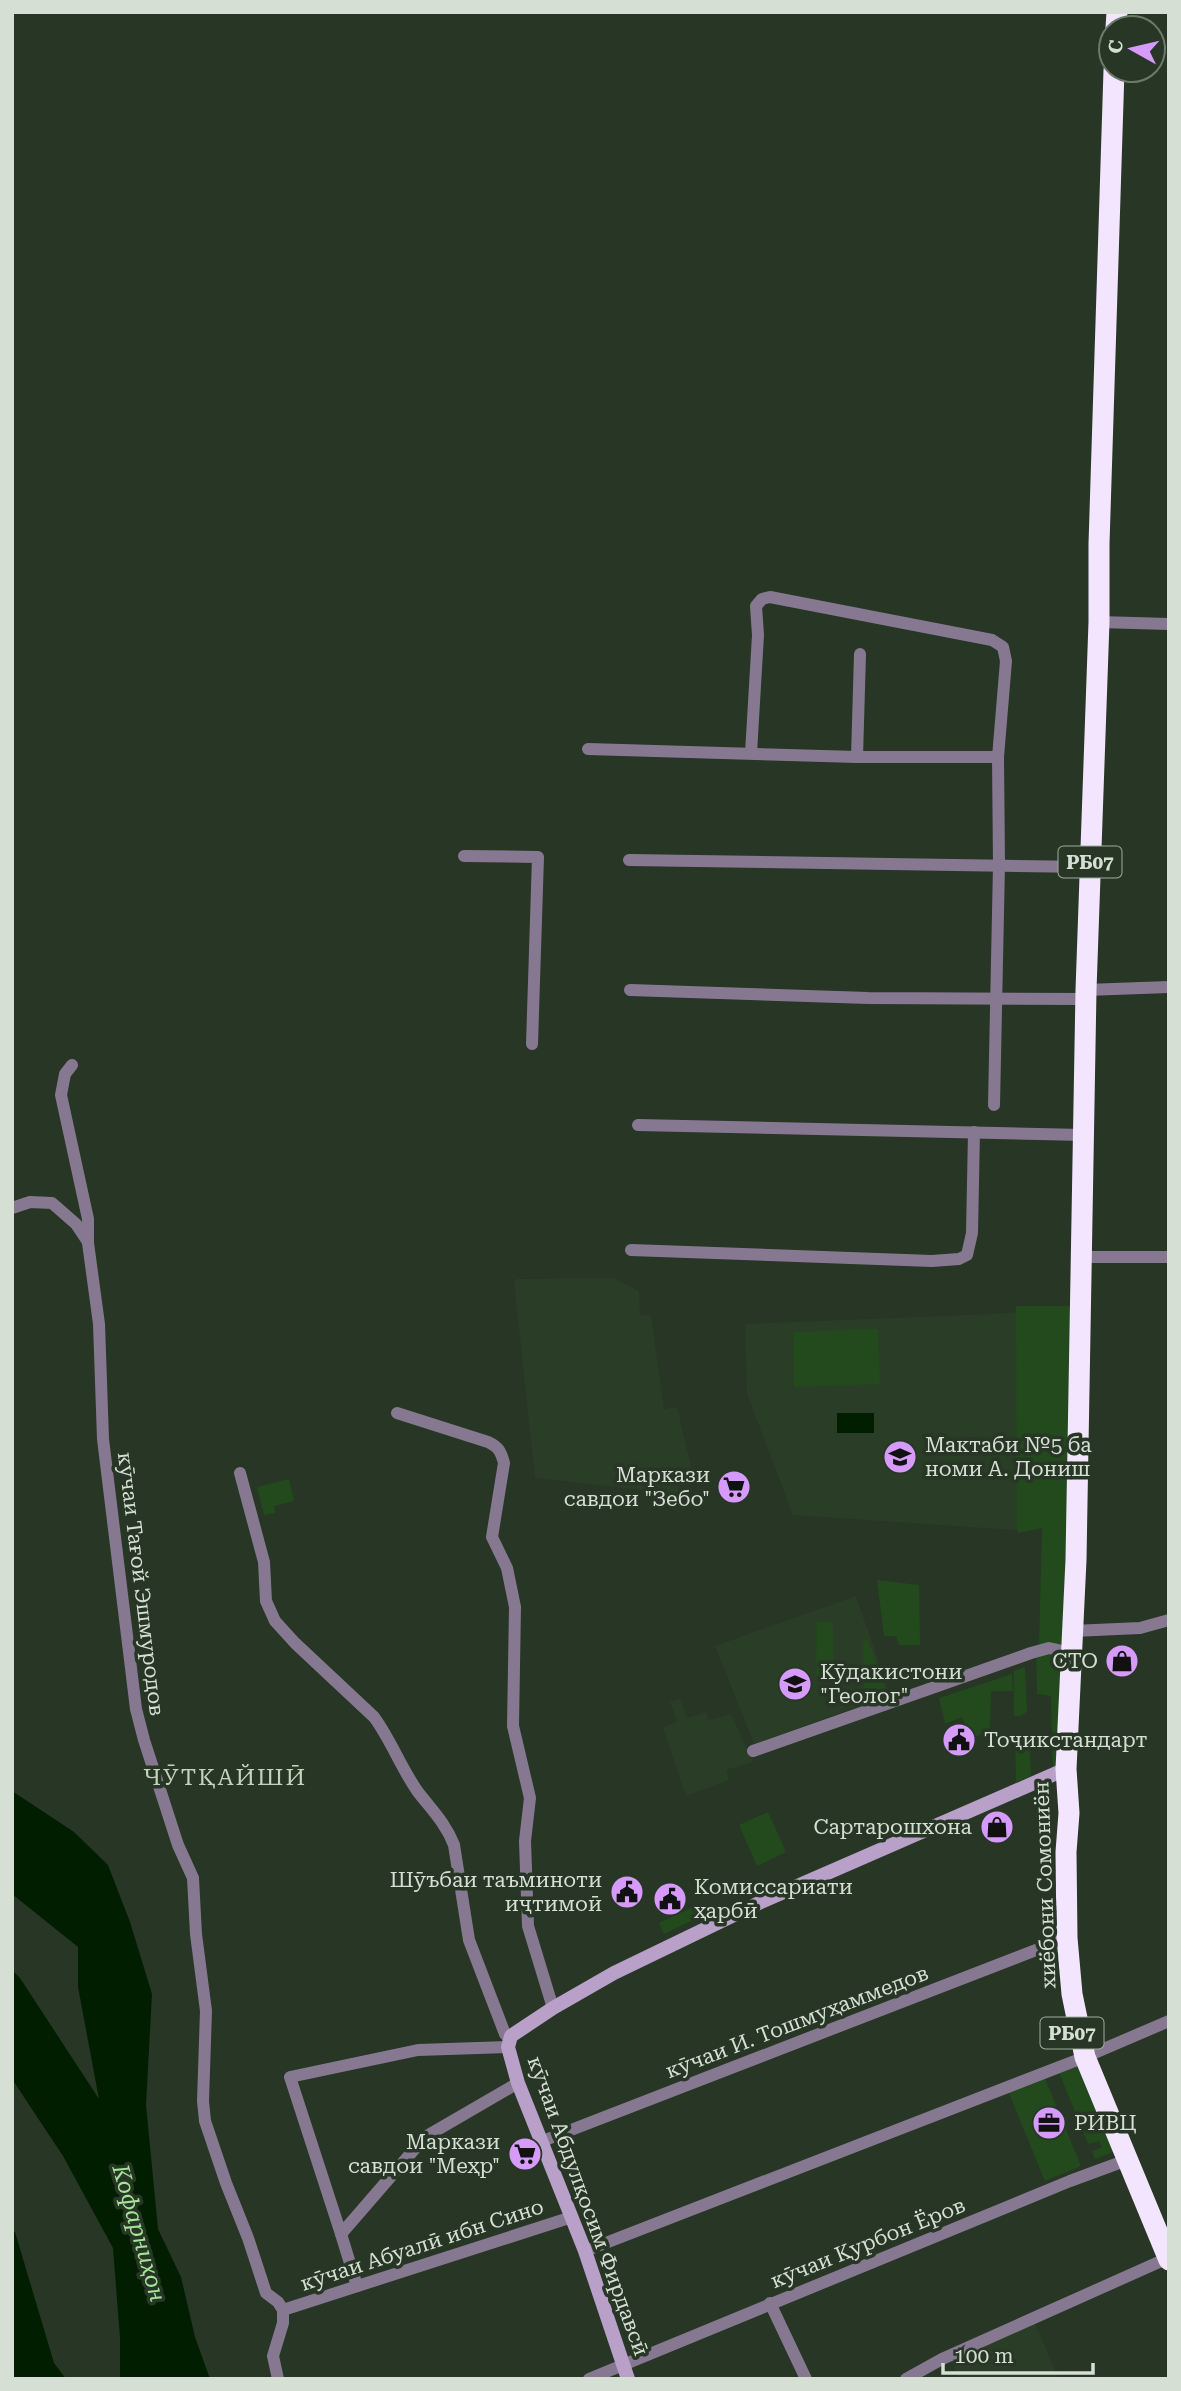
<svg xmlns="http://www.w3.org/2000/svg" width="1181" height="2391" viewBox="0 0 1181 2391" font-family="'Roboto Serif',serif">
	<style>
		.built { fill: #2a3e27 }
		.green { fill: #224a1c }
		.water { fill: #011f00 }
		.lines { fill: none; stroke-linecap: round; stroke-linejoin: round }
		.street { stroke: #877891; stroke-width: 12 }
		.secondary { stroke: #b8a0c8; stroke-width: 14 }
		.highway { stroke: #f4e5fe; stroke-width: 21 }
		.labels { text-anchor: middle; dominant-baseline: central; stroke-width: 7; stroke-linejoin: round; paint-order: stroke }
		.shield { fill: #273625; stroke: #a1aca0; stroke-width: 2 }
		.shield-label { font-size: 19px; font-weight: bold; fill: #d5dfd4 }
		.poi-label { font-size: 21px; fill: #d5dfd4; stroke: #273625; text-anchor: start }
		.street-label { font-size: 21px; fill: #d5dfd4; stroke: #273625 }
		.neighbourhood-label { font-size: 23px; letter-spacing: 2px; fill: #c2d4be; stroke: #273625 }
		.water-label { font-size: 23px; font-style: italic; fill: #a5e59a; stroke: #273625 }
	</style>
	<rect width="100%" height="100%" fill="#273625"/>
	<g class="built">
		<polygon points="614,1278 639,1291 640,1315 651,1316 664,1409 677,1407 693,1475 680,1478 678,1494 535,1478 514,1282 517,1279"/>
		<polygon points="1031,1311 1029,1531 793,1515 747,1394 745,1324 992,1314"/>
		<polygon points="856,1596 890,1695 754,1744 715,1646"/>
		<polygon points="680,1699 687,1718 706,1712 709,1720 731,1714 753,1762 726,1770 729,1780 686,1796 663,1727 677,1722 670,1702"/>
		<polygon points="1035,2323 1059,2379 959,2379 950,2359"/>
	</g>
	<g class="green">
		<polygon points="1016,1306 1079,1306 1069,1649 1039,1646 1042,1528 1017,1533"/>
		<polygon points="878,1329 880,1384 794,1387 793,1332"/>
		<polygon points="289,1479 294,1501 274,1506 275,1513 264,1515 257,1487"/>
		<polygon points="877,1580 919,1585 920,1645 899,1645 896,1636 884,1636"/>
		<polygon points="817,1622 833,1622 833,1676 816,1675"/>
		<polygon points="868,1640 886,1692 864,1700 863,1641"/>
		<polygon points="1036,1651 1072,1653 1066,1769 1053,1775 1051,1696 1037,1694"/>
		<polygon points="1025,1667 1027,1712 1020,1716 1014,1716 1014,1671"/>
		<polygon points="1012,1674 1013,1691 991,1691 990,1730 971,1739 962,1717 945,1724 939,1698"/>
		<polygon points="1015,1736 1029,1738 1031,1776 1016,1782"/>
		<polygon points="768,1812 786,1852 757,1866 739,1825"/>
		<polygon points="699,1904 704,1915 664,1934 659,1923"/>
		<polygon points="1081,2063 1116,2151 1095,2159 1092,2151 1102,2147 1099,2141 1088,2144 1059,2072"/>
		<polygon points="1044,2076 1081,2166 1045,2181 1008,2091"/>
	</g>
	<g class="water">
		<rect x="837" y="1413" width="37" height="20"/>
		<polygon points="12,1791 74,1832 108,1865 130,1922 152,1994 146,2105 158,2229 181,2277 195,2337 210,2379 120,2379 120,2338 113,2248 63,2156 12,2079 12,1970 20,1978 99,2099 78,1987 78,1947 12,1894"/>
		<polygon points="12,2230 15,2232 54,2363 66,2379 12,2379"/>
	</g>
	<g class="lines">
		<g class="street">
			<polyline points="1099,622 1169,624"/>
			<polyline points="588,749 857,757 998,757"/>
			<polyline points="751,753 758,635 756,606 762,599 770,597 992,640 1003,647 1006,661 998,757 999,865 994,1105"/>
			<polyline points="857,757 860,654"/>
			<polyline points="464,856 538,857 532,1044"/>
			<polyline points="629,860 1090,867"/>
			<polyline points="630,990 868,998 1086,999"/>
			<polyline points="1086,990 1169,987"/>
			<polyline points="72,1065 65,1074 61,1095 88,1219 88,1243 99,1324 103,1439 136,1709 144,1740 178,1845 193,1878 196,1934 206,2011 203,2101 205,2121 226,2183 248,2238 266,2293 278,2302 283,2310 283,2323 273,2356 278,2379"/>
			<polyline points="638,1125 1083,1135"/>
			<polyline points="12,1208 30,1202 52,1203 76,1224 88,1242"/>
			<polyline points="631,1250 932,1261 959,1259 967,1255 972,1233 974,1132"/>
			<polyline points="1082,1257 1169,1257"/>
			<path d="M 397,1413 L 488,1442 C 499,1447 501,1452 504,1463 L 492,1537 L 507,1568 L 515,1607 L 513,1726 L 530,1798 L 525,1841 L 528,1926 L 553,2008"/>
			<path d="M 240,1473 L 264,1562 L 266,1601 L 275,1621 L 295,1643 L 374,1717 C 391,1740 401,1768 418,1792 C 432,1810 446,1824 454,1845 L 469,1940 L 505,2034 L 509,2038"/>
			<polyline points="1073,1631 1140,1628 1169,1620"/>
			<polyline points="753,1751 1031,1653 1049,1648 1072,1653"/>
			<polyline points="508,2047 418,2050 290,2077 341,2234 425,2137 518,2083"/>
			<polyline points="540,2142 1067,1938"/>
			<polyline points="341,2234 357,2286"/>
			<polyline points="585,2251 1085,2057 1169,2021"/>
			<polyline points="770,2303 806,2379"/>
			<polyline points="283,2310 572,2217"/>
			<polyline points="589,2379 1070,2181 1127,2160"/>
			<polyline points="906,2379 942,2359 1168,2258"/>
		</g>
		<polyline class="secondary" points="628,2379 585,2251 518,2083 508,2047 511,2036 553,2008 614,1973 763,1901 1066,1769"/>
		<g class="highway">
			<polyline points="1116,28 1117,12"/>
			<polyline points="1114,70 1099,544 1099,622 1086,990 1076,1560 1066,1769 1069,1813 1066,1852 1067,1938 1072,1994 1085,2057 1169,2260"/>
		</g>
	</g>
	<defs>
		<symbol id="school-disc" viewBox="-11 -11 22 22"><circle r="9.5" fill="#d69bfa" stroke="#273625"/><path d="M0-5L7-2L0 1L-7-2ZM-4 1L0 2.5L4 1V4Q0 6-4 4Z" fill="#111"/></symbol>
		<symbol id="supermarket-disc" viewBox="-11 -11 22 22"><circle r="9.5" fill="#d69bfa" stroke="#273625"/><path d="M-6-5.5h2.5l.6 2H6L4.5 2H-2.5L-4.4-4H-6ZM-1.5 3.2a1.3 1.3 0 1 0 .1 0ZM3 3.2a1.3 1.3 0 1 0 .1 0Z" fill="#111"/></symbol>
		<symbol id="shop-disc" viewBox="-11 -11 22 22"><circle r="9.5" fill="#d69bfa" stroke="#273625"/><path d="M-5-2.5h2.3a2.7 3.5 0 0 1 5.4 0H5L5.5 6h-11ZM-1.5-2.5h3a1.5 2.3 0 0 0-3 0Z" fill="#111"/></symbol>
		<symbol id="civic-disc" viewBox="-11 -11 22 22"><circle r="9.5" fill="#d69bfa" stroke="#273625"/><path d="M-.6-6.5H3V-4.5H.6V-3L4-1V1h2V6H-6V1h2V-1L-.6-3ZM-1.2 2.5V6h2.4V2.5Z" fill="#111"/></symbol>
		<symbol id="office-disc" viewBox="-11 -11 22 22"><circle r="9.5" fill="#d69bfa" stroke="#273625"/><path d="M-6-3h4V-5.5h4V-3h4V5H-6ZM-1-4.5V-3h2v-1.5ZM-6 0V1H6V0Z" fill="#111"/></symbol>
	</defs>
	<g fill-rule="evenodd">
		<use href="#school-disc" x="881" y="1438" width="38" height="38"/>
		<use href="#supermarket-disc" x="715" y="1468" width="38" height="38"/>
		<use href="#shop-disc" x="1103" y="1642" width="38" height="38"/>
		<use href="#school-disc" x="776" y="1665" width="38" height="38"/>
		<use href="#civic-disc" x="940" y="1721" width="38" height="38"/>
		<use href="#shop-disc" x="978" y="1808" width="38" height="38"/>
		<use href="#civic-disc" x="608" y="1873" width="38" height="38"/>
		<use href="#civic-disc" x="651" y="1880" width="38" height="38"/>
		<use href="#office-disc" x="1030" y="2104" width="38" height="38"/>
		<use href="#supermarket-disc" x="506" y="2135" width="38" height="38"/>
	</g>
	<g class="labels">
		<g class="shield">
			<rect x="1058.5" y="846.5" width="63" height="31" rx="5"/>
			<rect x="1040.5" y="2017.5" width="63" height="31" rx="5"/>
		</g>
		<g class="shield-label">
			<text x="1090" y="862">РБ07</text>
			<text x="1072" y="2033">РБ07</text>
		</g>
		<g class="poi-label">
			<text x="925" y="1445">Мактаби №5 ба<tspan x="925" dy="24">номи А. Дониш</tspan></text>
			<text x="710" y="1475" text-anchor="end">Маркази<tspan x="710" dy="24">савдои "Зебо"</tspan></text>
			<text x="1098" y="1661" text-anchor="end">СТО</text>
			<text x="820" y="1672">Кӯдакистони<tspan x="820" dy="24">"Геолог"</tspan></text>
			<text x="984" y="1740">Тоҷикстандарт</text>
			<text x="972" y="1827" text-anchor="end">Сартарошхона</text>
			<text x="602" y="1880" text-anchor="end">Шӯъбаи таъминоти<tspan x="602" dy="24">иҷтимоӣ</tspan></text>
			<text x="694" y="1887">Комиссариати<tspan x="694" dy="24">ҳарбӣ</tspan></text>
			<text x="1074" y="2123">РИВЦ</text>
			<text x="500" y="2142" text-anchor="end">Маркази<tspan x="500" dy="24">савдои "Меҳр"</tspan></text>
		</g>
		<g class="street-label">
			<text transform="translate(141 1584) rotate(83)">кӯчаи Тағой Эшмуродов</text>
			<text transform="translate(1045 1885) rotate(-92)">хиёбони Сомониён</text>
			<text transform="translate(797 2022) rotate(-21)">кӯчаи И. Тошмуҳаммедов</text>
			<text transform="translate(588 2206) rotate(70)">кӯчаи Абдулқосим Фирдавсӣ</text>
			<text transform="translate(868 2243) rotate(-22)">кӯчаи Қурбон Ёров</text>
			<text transform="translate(422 2245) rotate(-18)">кӯчаи Абуалӣ ибн Сино</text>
		</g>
		<g class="neighbourhood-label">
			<text x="225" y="1777">ЧӮТҚАЙШӢ</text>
		</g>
		<g class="water-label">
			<text transform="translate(139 2233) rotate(74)">Кофарниҳон</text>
		</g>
	</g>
	<rect width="1181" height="2391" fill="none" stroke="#d5dfd4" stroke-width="28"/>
	<g transform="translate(1132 49) rotate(278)"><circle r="33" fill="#273625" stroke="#6d7a6b" stroke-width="2"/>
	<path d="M0-5L12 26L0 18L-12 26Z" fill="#d69bfa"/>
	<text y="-10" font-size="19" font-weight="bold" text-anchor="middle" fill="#d5dfd4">С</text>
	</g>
	<path d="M943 2363v10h150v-10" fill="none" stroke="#d5dfd4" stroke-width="3.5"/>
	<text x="954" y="2363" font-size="21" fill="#d5dfd4" stroke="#273625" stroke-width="5" paint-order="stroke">100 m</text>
</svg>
